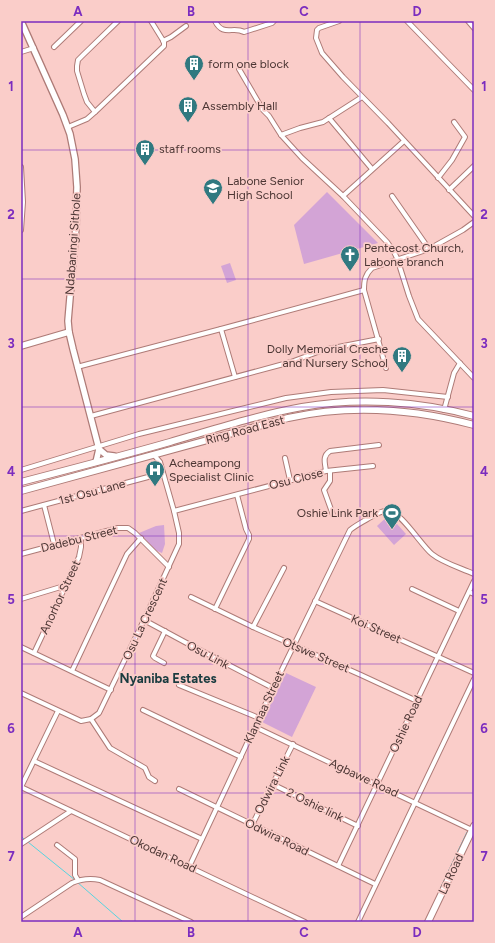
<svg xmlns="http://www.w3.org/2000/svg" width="495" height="943" viewBox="0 0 495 943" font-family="Figtree,sans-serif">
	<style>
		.green { fill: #d3a4d6 }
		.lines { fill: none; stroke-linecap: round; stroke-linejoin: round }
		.stream { stroke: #57d4e0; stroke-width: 1 }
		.street-casing { stroke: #ae7b77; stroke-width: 6 }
		.secondary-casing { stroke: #ae7b77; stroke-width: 8 }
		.primary-casing { stroke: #ae7b77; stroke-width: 8 }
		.street { stroke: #fff; stroke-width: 4 }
		.secondary { stroke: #fff; stroke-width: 5.5 }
		.primary { stroke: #fff; stroke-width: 6 }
		.grid { fill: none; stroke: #7b2cbf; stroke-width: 1; stroke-opacity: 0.55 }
		.labels { text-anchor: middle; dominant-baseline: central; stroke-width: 3.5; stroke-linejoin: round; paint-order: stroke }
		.poi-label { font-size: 12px; fill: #4c3634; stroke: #facdc9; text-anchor: start }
		.street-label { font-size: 12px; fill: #4c3634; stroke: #facdc9 }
		.neighbourhood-label { font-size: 13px; font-weight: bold; fill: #193b3f; stroke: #facdc9 }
		.neatline { fill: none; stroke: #7b2cbf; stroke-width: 1.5 }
		.grid-label { font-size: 13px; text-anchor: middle; font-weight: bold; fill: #7b2cbf }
	</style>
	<rect width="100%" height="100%" fill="#facdc9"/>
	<g class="green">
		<polygon points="327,192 378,243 304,264 294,225"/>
		<polygon points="230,263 236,280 227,283 221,266"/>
		<polygon points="389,515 406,534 394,545 377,526"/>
		<polygon points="164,525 165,544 162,553 155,550 139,533 156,526"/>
		<polygon points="286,673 316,687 292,737 262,722"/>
	</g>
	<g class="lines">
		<g class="stream">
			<polyline points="21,836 25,840"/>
			<polyline points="28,842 75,880"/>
			<polyline points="77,882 123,922"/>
			<polyline points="439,891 467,832"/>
		</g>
		<defs>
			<g id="street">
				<path d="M 215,21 C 223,37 233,26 244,32 L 272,23 L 274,21"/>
				<polyline points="339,21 319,28 317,30 316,38 322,53 343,77 388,123 474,216"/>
				<polyline points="407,21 474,90"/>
				<polyline points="468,21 474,28"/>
				<polyline points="163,41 171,37 186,26"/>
				<polyline points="54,47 81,21"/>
				<polyline points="21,52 34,48"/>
				<polyline points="239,69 263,110 269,116 281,135 302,158 343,196 387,242 394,252 397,258 409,296 418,319 474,378"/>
				<polyline points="95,112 87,102 84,94 77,71 77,66 78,60 83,55 118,21"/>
				<polyline points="329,118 372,169"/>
				<polyline points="68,127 87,119 95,112 164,46 164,42 151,21"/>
				<polyline points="281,135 300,128 323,122 362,97"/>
				<polyline points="21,167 23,202 21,230"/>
				<polyline points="438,178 452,160 465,137 454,122"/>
				<polyline points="449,190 474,166"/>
				<polyline points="343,196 404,141"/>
				<polyline points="392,196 429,249"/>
				<polyline points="364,290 386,368"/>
				<polyline points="221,329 235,377"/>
				<path d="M 77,367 L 221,329 L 364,290 C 364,280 365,275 372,268 L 429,249 L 463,230 L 474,222"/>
				<polyline points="444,410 454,373 460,363"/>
				<polyline points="91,416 291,362 323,350 379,339"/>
				<polyline points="285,458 290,480"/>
				<polyline points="21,470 139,434 286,398 331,392 383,390 448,397"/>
				<path d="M 326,471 C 325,463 322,456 330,451 L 379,445"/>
				<polyline points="330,471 330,481 324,490 333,515"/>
				<polyline points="44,505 54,544"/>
				<polyline points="21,511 163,473"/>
				<polyline points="174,511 326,471 373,466"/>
				<polyline points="21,554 118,528 128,528 135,533 169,567"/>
				<polyline points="412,589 459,611"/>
				<polyline points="469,592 474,594"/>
				<polyline points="191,597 253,627 361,675 417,701"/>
				<polyline points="21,599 64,586"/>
				<polyline points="315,601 474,673"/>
				<polyline points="215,609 249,539 249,535 246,529 237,495"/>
				<polyline points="144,620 194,647 273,688"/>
				<polyline points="253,627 284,568"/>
				<polyline points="21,647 111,690"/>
				<polyline points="34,653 79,557 81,547 81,538"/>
				<polyline points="164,663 155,658 153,656 165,631"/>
				<polyline points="72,671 127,554 141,538"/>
				<polyline points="179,685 259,718"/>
				<polyline points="21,693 81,721 91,719 99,713 144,620 179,544 179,533 174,511 160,462 154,455"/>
				<polyline points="143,710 241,757"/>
				<polyline points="91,719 110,748 145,768 149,777 155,781"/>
				<polyline points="255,727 472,830"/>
				<polyline points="34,761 202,839"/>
				<polyline points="272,784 358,826"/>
				<polyline points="21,787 305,922"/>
				<polyline points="21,787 58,711"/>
				<polyline points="179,789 375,884"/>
				<polyline points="252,825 293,744"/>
				<polyline points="21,844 71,811"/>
				<polyline points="57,845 75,859 75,875 78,880"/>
				<polyline points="338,866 474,581"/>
				<path d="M 189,867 L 273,688 L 350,530 C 356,525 364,521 371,517 C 376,514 383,510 389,511 C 400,511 422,546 432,554 C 443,563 461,568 474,574"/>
				<path d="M 21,917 L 72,883 C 81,879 90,878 100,880 L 191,922"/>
				<polyline points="358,922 474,679"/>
			</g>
			<g id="secondary">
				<polyline points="21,21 63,115 70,134 75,159 77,187 76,227 68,321 69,332 73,349 99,449 96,462"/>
				<polyline points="21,346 69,332"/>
				<polyline points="99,449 106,455 114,456"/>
			</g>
			<g id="primary">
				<path d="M 21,482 C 71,469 121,456 170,442 C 214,429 258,415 302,407 C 358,397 419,401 474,416"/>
				<path d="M 21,491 L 288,418 C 350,404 414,409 474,425"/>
				<polyline points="428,922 474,826"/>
			</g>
		</defs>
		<use href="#street" class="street-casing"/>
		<use href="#secondary" class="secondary-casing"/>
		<use href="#primary" class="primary-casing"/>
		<use href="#street" class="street"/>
		<use href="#secondary" class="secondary"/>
		<use href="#primary" class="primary"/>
	</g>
	<path class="grid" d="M 135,21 L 135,922M 248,21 L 248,922M 360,21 L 360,922M 21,150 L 474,150M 21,279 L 474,279M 21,407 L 474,407M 21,536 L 474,536M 21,664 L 474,664M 21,793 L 474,793"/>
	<defs>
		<symbol id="building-pin" viewBox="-11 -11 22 30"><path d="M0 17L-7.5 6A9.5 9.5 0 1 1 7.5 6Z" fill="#307980" stroke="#facdc9"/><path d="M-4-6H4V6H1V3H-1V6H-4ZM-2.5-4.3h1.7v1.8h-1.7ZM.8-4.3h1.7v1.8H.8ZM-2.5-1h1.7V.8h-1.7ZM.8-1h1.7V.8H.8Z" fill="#fff"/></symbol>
		<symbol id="school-pin" viewBox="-11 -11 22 30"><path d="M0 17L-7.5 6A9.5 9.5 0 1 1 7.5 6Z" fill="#307980" stroke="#facdc9"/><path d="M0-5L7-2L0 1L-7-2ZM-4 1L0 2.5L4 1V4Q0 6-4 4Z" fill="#fff"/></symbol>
		<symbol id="church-pin" viewBox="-11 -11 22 30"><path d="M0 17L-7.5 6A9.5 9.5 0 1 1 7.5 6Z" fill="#307980" stroke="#facdc9"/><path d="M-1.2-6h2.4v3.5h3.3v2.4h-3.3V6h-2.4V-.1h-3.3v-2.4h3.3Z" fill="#fff"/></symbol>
		<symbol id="hospital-pin" viewBox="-11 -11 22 30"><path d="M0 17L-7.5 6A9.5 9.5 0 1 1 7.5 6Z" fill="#307980" stroke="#facdc9"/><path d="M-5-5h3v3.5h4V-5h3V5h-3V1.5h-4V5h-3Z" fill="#fff"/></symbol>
		<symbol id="stadium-pin" viewBox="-11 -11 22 30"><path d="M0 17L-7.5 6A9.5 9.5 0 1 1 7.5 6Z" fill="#307980" stroke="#facdc9"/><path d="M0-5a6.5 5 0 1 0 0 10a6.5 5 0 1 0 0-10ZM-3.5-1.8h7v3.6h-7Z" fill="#fff"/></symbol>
	</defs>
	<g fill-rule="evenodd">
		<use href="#building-pin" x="183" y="53" width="22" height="30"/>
		<use href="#building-pin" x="177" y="95" width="22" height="30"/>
		<use href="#building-pin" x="134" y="138" width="22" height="30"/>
		<use href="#school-pin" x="202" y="177" width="22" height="30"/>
		<use href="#church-pin" x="339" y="244" width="22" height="30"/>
		<use href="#building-pin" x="391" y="345" width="22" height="30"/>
		<use href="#hospital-pin" x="144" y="459" width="22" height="30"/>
		<use href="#stadium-pin" x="381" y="502" width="22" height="30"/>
	</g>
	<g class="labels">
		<g class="poi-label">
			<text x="208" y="64">form one block</text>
			<text x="202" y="106">Assembly Hall</text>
			<text x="159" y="149">staff rooms</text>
			<text x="227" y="181">Labone Senior<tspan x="227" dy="14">High School</tspan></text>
			<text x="364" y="248">Pentecost Church,<tspan x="364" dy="14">Labone branch</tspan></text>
			<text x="388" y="349" text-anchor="end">Dolly Memorial Creche<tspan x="388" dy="14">and Nursery School</tspan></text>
			<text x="169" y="463">Acheampong<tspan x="169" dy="14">Specialist Clinic</tspan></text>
			<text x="378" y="513" text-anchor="end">Oshie Link Park</text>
		</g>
		<g class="street-label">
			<text transform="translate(73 244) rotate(-86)">Ndabaningi Sithole</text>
			<text transform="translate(245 430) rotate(-15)">Ring Road East</text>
			<text transform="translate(296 479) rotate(-14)">Osu Close</text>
			<text transform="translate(92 492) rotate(-15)">1st Osu Lane</text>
			<text transform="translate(79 539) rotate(-14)">Dadebu Street</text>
			<text transform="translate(60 597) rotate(-65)">Anorhor Street</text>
			<text transform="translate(145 619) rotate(-65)">Osu La Crescent</text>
			<text transform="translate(376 629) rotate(24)">Koi Street</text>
			<text transform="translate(208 655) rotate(28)">Osu Link</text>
			<text transform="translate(316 655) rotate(23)">Otswe Street</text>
			<text transform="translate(264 707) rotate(-65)">Klannaa Street</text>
			<text transform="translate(406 724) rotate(-65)">Oshie Road</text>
			<text transform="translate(364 778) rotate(25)">Agbawe Road</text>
			<text transform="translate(272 785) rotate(-63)">Odwira Link</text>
			<text transform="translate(315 805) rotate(26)">2 Oshie link</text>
			<text transform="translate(277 837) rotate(26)">Odwira Road</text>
			<text transform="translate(163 854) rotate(25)">Okodan Road</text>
			<text transform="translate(451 874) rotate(-65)">La Road</text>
		</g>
		<g class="neighbourhood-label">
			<text x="168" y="678">Nyaniba Estates</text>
		</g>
	</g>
	<rect width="495" height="943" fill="none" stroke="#facdc9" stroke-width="44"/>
	<rect x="22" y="22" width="451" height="899" class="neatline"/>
	<g class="grid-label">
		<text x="78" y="16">A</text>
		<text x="191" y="16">B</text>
		<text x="304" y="16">C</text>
		<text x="417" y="16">D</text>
		<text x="11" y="91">1</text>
		<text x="484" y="91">1</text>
		<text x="11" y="219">2</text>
		<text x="484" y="219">2</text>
		<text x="11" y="348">3</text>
		<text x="484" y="348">3</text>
		<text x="11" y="476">4</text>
		<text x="484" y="476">4</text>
		<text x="11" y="604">5</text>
		<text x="484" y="604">5</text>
		<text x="11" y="733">6</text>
		<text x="484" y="733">6</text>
		<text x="11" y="861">7</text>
		<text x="484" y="861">7</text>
		<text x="78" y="937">A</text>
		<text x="191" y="937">B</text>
		<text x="304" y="937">C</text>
		<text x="417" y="937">D</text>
	</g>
</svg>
